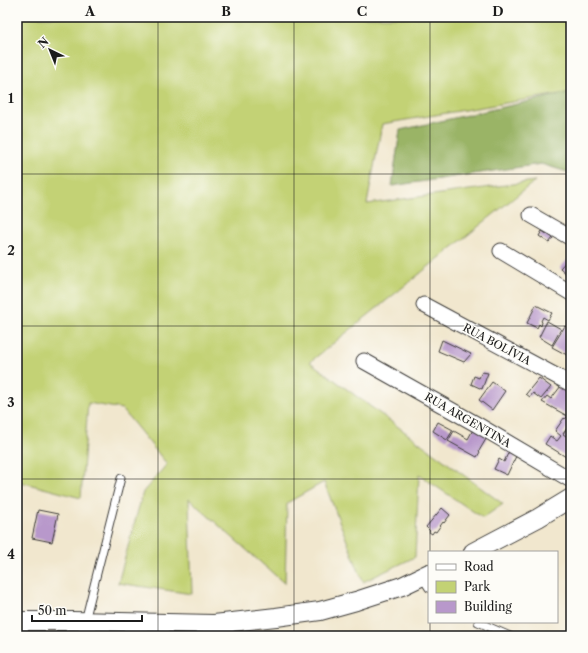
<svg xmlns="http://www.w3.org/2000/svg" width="588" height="653" viewBox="0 0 588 653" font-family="'Libre Caslon Text',serif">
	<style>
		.green { fill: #c3d274; stroke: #707748 }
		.forest { fill: #9ab466; stroke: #5b6841 }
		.building { fill: #b898cb }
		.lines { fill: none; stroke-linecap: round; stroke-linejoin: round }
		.service-casing { stroke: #3c3a37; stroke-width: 9 }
		.minor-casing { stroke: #3c3a37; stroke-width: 17 }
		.tertiary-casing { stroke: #3c3a37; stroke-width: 20 }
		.service { stroke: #fff; stroke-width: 7 }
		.minor { stroke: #fff; stroke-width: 15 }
		.tertiary { stroke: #fff; stroke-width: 18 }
		.grid { fill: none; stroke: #1c1c1c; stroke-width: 1; stroke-opacity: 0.55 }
		.labels { text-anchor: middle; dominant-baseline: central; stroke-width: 3; stroke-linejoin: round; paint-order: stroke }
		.street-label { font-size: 11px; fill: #1c1c1c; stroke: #fdfcf7 }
		.neatline { fill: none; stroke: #1c1c1c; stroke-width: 1.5 }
		.grid-label { font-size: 13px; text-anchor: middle; font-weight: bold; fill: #1c1c1c }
	</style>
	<rect width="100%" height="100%" fill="#fdfcf7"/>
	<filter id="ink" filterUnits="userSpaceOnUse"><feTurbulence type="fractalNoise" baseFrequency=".025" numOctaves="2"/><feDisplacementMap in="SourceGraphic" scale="8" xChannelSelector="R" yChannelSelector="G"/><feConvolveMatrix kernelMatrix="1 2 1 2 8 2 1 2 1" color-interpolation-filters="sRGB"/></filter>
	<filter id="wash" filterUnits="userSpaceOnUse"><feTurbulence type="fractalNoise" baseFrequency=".012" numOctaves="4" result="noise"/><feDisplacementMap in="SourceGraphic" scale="16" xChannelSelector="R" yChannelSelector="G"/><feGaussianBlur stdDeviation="0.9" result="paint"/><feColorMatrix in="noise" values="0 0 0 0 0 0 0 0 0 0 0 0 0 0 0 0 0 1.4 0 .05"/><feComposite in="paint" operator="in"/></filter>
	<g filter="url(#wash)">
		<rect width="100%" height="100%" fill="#f1e7ce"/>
		<polygon class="green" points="17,17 571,17 571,92 382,124 367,204 535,181 310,362 503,504 483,518 419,475 415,557 363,582 324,482 287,503 285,584 189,499 192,594 118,583 143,492 167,464 122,409 88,403 81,498 17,481"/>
		<polygon class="forest" points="571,92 571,173 541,164 392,186 400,130"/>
		<g id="blocks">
			<g class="building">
				<polygon points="542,231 553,238 549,243 539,236"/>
				<polygon points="571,256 571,272 568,275 560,268"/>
				<polygon points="536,305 552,313 548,320 543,317 541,321 542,322 541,326 539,324 537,328 527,323"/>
				<polygon points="547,321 561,329 552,345 539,337"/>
				<polygon points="565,326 571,330 571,341 569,345 571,346 571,349 567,355 552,347"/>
				<polygon points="442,340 471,354 464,362 438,351"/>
				<polygon points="482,372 488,373 482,389 471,384 474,376 479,378"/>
				<polygon points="539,378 551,387 541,399 533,393 530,397 526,394"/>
				<polygon points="492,382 505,391 492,410 479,400"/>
				<polygon points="564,382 571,388 571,418 542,402 547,396 551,399"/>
				<polygon points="567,417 571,419 571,422 563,434 571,439 571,460 545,444 550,436 557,441 561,436 555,431 564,418 565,419"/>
				<polygon points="438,422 453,430 447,440 433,431"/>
				<polygon points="475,426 489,434 479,451 480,452 477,457 448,441 454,431 468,439"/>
				<polygon points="510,449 518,452 507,475 494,469 499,459 504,462"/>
				<polygon points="442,508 450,515 444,523 443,522 436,532 434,531 432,534 429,532 430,531 426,527"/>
				<polygon points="38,510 58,514 52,542 32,538"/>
			</g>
		</g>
	</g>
	<g filter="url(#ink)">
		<use href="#blocks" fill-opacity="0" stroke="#3c3a37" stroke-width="1"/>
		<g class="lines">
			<defs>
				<g id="service">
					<polyline points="422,577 429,588"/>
					<polyline points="85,621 121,478"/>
					<polyline points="478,622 510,636"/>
				</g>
				<g id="minor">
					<polyline points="531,215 571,238"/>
					<polyline points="501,251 571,293"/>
					<polyline points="424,305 571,384"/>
					<polyline points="364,361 476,424 571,480"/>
					<polyline points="214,624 228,636"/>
				</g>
				<g id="tertiary">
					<polyline points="473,552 538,518 571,498"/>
					<polyline points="17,621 73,621 214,624 276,617 320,611 356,601 402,586 429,573"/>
				</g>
			</defs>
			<use href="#service" class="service-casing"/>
			<use href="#minor" class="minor-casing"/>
			<use href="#tertiary" class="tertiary-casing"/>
			<use href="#service" class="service"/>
			<use href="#minor" class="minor"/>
			<use href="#tertiary" class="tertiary"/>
		</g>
	</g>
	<path class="grid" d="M 158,17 L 158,636M 294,17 L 294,636M 430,17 L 430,552M 17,174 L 571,174M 17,326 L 571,326M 17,479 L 571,479M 430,622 L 430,636"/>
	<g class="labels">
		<g class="street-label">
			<text transform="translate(497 344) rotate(28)">RUA BOLÍVIA</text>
			<text transform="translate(468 420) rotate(30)">RUA ARGENTINA</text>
		</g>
	</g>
	<rect width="588" height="653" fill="none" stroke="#fdfcf7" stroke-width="44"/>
	<rect x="428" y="551" width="130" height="72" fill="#fdfcf7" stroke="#a3a29f"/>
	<rect x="436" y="564" width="20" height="6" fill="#ffffff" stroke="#a3a29f"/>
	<text x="464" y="571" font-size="12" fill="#1c1c1c">Road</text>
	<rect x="436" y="581" width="20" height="12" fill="#c3d274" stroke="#a3a29f"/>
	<text x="464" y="591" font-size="12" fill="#1c1c1c">Park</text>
	<rect x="436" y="601" width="20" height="12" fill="#b898cb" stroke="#a3a29f"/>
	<text x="464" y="611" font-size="12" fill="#1c1c1c">Building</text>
	<g transform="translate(50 50) rotate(317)" stroke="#fdfcf7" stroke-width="3" paint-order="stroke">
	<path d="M0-3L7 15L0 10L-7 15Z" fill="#1c1c1c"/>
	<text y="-6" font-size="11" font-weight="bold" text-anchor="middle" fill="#1c1c1c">N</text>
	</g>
	<path d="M32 615v6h110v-6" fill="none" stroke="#1c1c1c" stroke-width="2"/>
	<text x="38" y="615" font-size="12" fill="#1c1c1c" stroke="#fdfcf7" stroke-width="3" paint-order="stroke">50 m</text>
	<rect x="22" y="22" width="544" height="609" class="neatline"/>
	<g class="grid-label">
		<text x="90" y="16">A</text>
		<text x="226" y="16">B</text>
		<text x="362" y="16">C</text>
		<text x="498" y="16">D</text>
		<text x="11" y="103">1</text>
		<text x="11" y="255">2</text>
		<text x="11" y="407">3</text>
		<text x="11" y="559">4</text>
	</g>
</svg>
